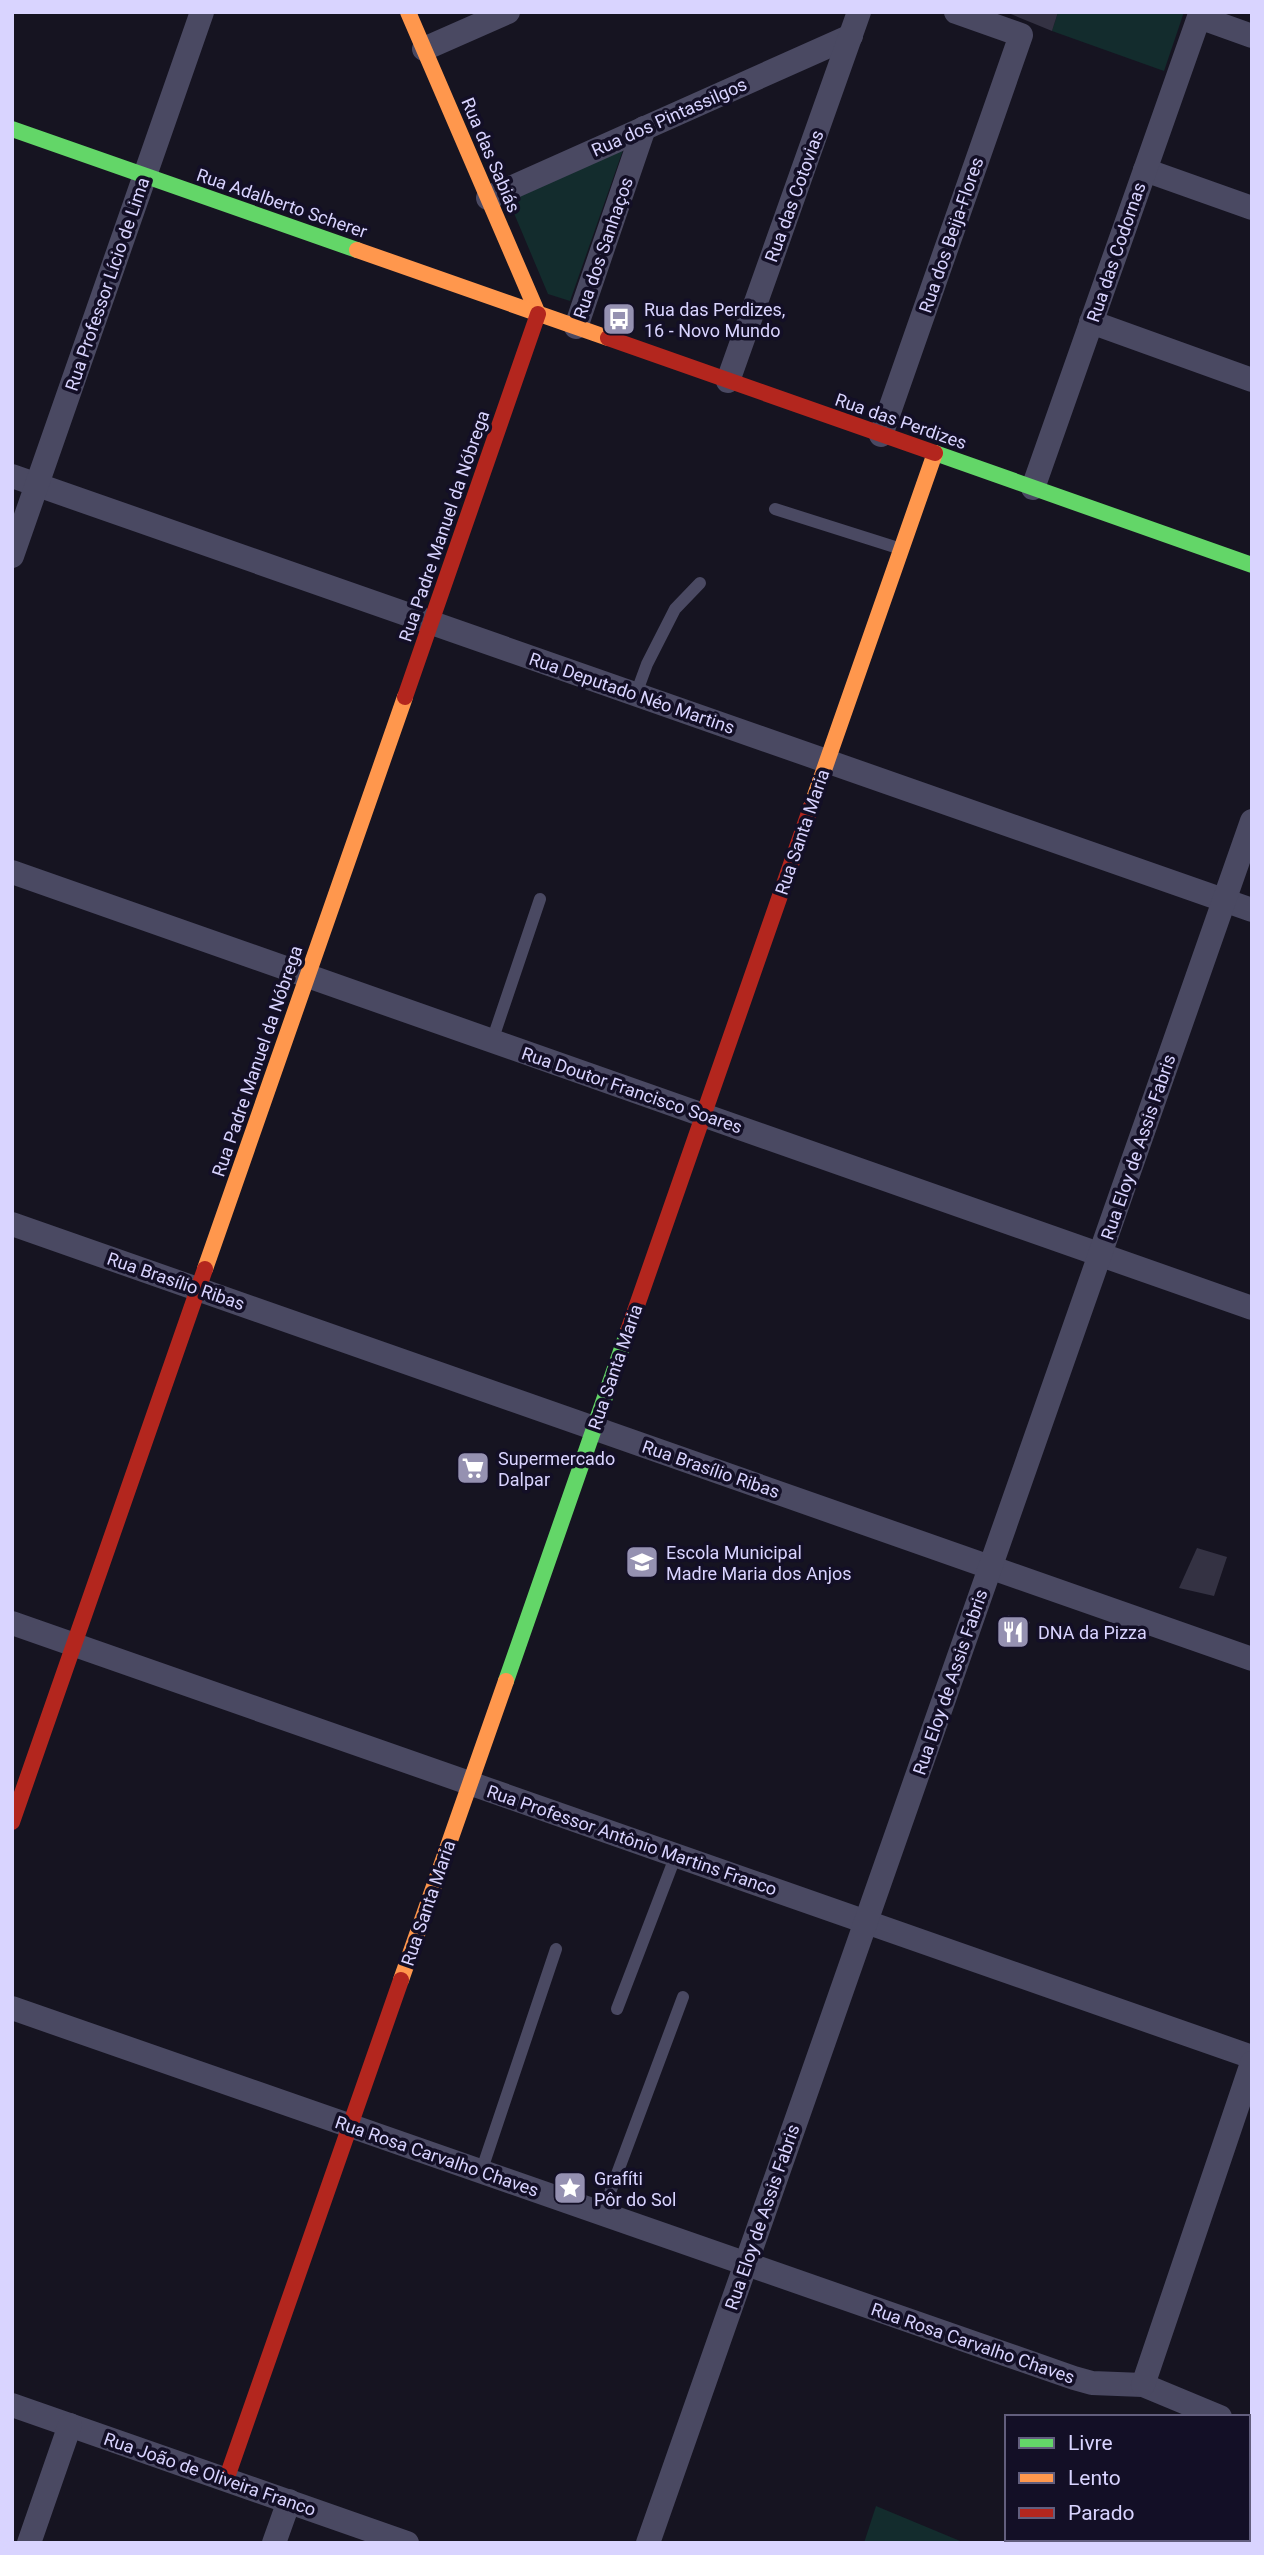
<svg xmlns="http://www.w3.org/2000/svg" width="1264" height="2555" viewBox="0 0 1264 2555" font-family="Roboto,sans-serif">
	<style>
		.green { fill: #132c2d }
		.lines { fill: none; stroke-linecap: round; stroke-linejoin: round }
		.stream { stroke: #0d2144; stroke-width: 6 }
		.building { fill: #343243 }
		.lane { stroke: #4a4962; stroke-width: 12 }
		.street { stroke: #4a4962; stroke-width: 24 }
		.fast { stroke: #63d668; stroke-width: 16 }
		.slow { stroke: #ff974d; stroke-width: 16 }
		.jam { stroke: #b3261e; stroke-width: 16 }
		.labels { text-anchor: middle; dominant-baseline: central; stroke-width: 7; stroke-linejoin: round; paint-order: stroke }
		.street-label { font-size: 18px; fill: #d9d4ff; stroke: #130f26 }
		.poi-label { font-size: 18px; fill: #d9d4ff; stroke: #130f26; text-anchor: start }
	</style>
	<rect width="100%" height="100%" fill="#161421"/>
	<g class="green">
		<polygon points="1058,12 1184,12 1164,71 1052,31"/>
		<polygon points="623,150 570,301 548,294 508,199"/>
		<polygon points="876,2506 965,2543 864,2543"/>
	</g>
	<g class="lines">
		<g class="stream">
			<polyline points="1248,2474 1252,2475"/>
			<polyline points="1037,2543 1041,2539"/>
		</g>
	</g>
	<g class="building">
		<polygon points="1006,12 1058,12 1052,31"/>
		<polygon points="1197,1548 1227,1557 1214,1596 1179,1588"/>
		<polygon points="1008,1615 1030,1622 1019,1648 997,1643"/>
	</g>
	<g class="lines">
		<g class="lane">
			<polyline points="775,509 898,548"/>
			<polyline points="636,694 647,664 675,609 700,583"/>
			<polyline points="492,1041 540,899"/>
			<polyline points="617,2009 676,1855"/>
			<polyline points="481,2172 556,1949"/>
			<polyline points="602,2214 683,1997"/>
		</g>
		<g class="street">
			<polyline points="424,49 508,12"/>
			<polyline points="1145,170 1252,208"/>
			<polyline points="488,198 851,36"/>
			<polyline points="1091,322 1252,380"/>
			<polyline points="576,327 644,128"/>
			<polyline points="728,381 859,12"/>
			<polyline points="881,435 1021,35 956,12"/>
			<polyline points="12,476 1252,910"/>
			<polyline points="1033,488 1199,17 1252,36"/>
			<polyline points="12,556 202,12"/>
			<polyline points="12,872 1252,1308"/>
			<polyline points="12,1224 1252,1659"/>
			<polyline points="12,1623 1252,2057"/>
			<polyline points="12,2008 1074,2378 1092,2383 1143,2385 1220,2417"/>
			<polyline points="1143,2385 1252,2063"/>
			<polyline points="12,2405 407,2543"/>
			<polyline points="29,2543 70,2425"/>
			<polyline points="274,2543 289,2501"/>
			<polyline points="648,2543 1252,821"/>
		</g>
		<g class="fast">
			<polyline points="12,129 357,250"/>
			<polyline points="935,453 1252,565"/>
			<polyline points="506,1681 628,1331"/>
		</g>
		<g class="slow">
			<polyline points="408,12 538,314"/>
			<polyline points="357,250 608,338"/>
			<polyline points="811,807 935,453"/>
			<polyline points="205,1269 405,697"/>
			<polyline points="401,1980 506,1681"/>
		</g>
		<g class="jam">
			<polyline points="608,338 935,453"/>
			<polyline points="405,697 538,314"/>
			<polyline points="628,1331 811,807"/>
			<polyline points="12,1822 205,1269"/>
			<polyline points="226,2480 401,1980"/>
		</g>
	</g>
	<defs>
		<symbol id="bus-square" viewBox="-11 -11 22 22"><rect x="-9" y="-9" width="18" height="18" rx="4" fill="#9591b1" stroke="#130f26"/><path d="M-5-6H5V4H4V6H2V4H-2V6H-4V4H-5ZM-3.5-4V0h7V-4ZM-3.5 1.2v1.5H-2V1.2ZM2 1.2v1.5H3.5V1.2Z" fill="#fff"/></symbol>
		<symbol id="supermarket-square" viewBox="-11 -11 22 22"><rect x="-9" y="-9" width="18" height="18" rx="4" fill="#9591b1" stroke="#130f26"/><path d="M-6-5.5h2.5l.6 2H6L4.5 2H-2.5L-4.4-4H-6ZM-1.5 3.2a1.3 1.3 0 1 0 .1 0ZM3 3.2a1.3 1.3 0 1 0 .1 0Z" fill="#fff"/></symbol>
		<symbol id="school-square" viewBox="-11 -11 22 22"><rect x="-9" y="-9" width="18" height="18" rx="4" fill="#9591b1" stroke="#130f26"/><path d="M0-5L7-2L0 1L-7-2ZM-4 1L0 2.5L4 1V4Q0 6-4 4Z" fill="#fff"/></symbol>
		<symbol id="restaurant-square" viewBox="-11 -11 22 22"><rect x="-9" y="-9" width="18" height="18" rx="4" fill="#9591b1" stroke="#130f26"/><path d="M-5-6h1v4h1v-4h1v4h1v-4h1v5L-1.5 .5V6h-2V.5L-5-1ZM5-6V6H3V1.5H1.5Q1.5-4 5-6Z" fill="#fff"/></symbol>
		<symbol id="sight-square" viewBox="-11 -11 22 22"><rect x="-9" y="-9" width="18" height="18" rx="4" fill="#9591b1" stroke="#130f26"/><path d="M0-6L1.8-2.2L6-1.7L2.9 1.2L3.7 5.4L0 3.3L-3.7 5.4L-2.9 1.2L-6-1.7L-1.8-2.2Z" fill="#fff"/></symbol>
	</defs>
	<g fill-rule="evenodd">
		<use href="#bus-square" x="600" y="300" width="38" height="38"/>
		<use href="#supermarket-square" x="454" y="1449" width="38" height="38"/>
		<use href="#school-square" x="623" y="1543" width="38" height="38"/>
		<use href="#restaurant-square" x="994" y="1613" width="38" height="38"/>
		<use href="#sight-square" x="551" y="2169" width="38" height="38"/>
	</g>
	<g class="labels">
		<g class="street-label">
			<text transform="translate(669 117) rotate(-24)">Rua dos Pintassilgos</text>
			<text transform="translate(491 155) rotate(67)">Rua das Sabiás</text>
			<text transform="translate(794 196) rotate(-70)">Rua das Cotovias</text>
			<text transform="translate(282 203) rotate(19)">Rua Adalberto Scherer</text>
			<text transform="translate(951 235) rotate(-71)">Rua dos Beija-Flores</text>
			<text transform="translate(603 248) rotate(-71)">Rua dos Sanhaços</text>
			<text transform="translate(1116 252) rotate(-71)">Rua das Codornas</text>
			<text transform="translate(107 284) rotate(-71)">Rua Professor Lício de Lima</text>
			<text transform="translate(901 421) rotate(19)">Rua das Perdizes</text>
			<text transform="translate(444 526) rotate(-71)">Rua Padre Manuel da Nóbrega</text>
			<text transform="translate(632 693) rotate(19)">Rua Deputado Néo Martins</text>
			<text transform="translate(802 832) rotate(-71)">Rua Santa Maria</text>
			<text transform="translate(257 1061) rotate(-71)">Rua Padre Manuel da Nóbrega</text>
			<text transform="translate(632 1090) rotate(19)">Rua Doutor Francisco Soares</text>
			<text transform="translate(1138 1147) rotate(-71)">Rua Eloy de Assis Fabris</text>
			<text transform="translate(176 1281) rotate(19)">Rua Brasílio Ribas</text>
			<text transform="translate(615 1367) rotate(-71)">Rua Santa Maria</text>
			<text transform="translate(711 1469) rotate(19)">Rua Brasílio Ribas</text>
			<text transform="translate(950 1682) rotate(-71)">Rua Eloy de Assis Fabris</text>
			<text transform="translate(632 1840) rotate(19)">Rua Professor Antônio Martins Franco</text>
			<text transform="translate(428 1903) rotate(-71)">Rua Santa Maria</text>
			<text transform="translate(437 2156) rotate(19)">Rua Rosa Carvalho Chaves</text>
			<text transform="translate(762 2217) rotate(-71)">Rua Eloy de Assis Fabris</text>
			<text transform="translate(973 2343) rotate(19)">Rua Rosa Carvalho Chaves</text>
			<text transform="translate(210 2474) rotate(19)">Rua João de Oliveira Franco</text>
		</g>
		<g class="poi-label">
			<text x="644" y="309">Rua das Perdizes,<tspan x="644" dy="21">16 - Novo Mundo</tspan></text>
			<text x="498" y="1458">Supermercado<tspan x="498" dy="21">Dalpar</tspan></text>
			<text x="666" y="1552">Escola Municipal<tspan x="666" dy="21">Madre Maria dos Anjos</tspan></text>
			<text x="1038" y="1632">DNA da Pizza</text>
			<text x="594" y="2178">Grafíti<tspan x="594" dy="21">Pôr do Sol</tspan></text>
		</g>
	</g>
	<rect width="1264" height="2555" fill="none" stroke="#d9d4ff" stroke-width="28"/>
	<rect x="1005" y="2415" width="245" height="126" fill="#130f26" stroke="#625e7d" stroke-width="2"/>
	<rect x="1019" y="2438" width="35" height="10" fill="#63d668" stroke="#625e7d" stroke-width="2"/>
	<text x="1068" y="2450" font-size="21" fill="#d9d4ff">Livre</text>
	<rect x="1019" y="2473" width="35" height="10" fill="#ff974d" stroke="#625e7d" stroke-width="2"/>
	<text x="1068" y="2485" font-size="21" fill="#d9d4ff">Lento</text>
	<rect x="1019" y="2508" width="35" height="10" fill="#b3261e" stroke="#625e7d" stroke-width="2"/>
	<text x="1068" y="2520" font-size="21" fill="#d9d4ff">Parado</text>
</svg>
